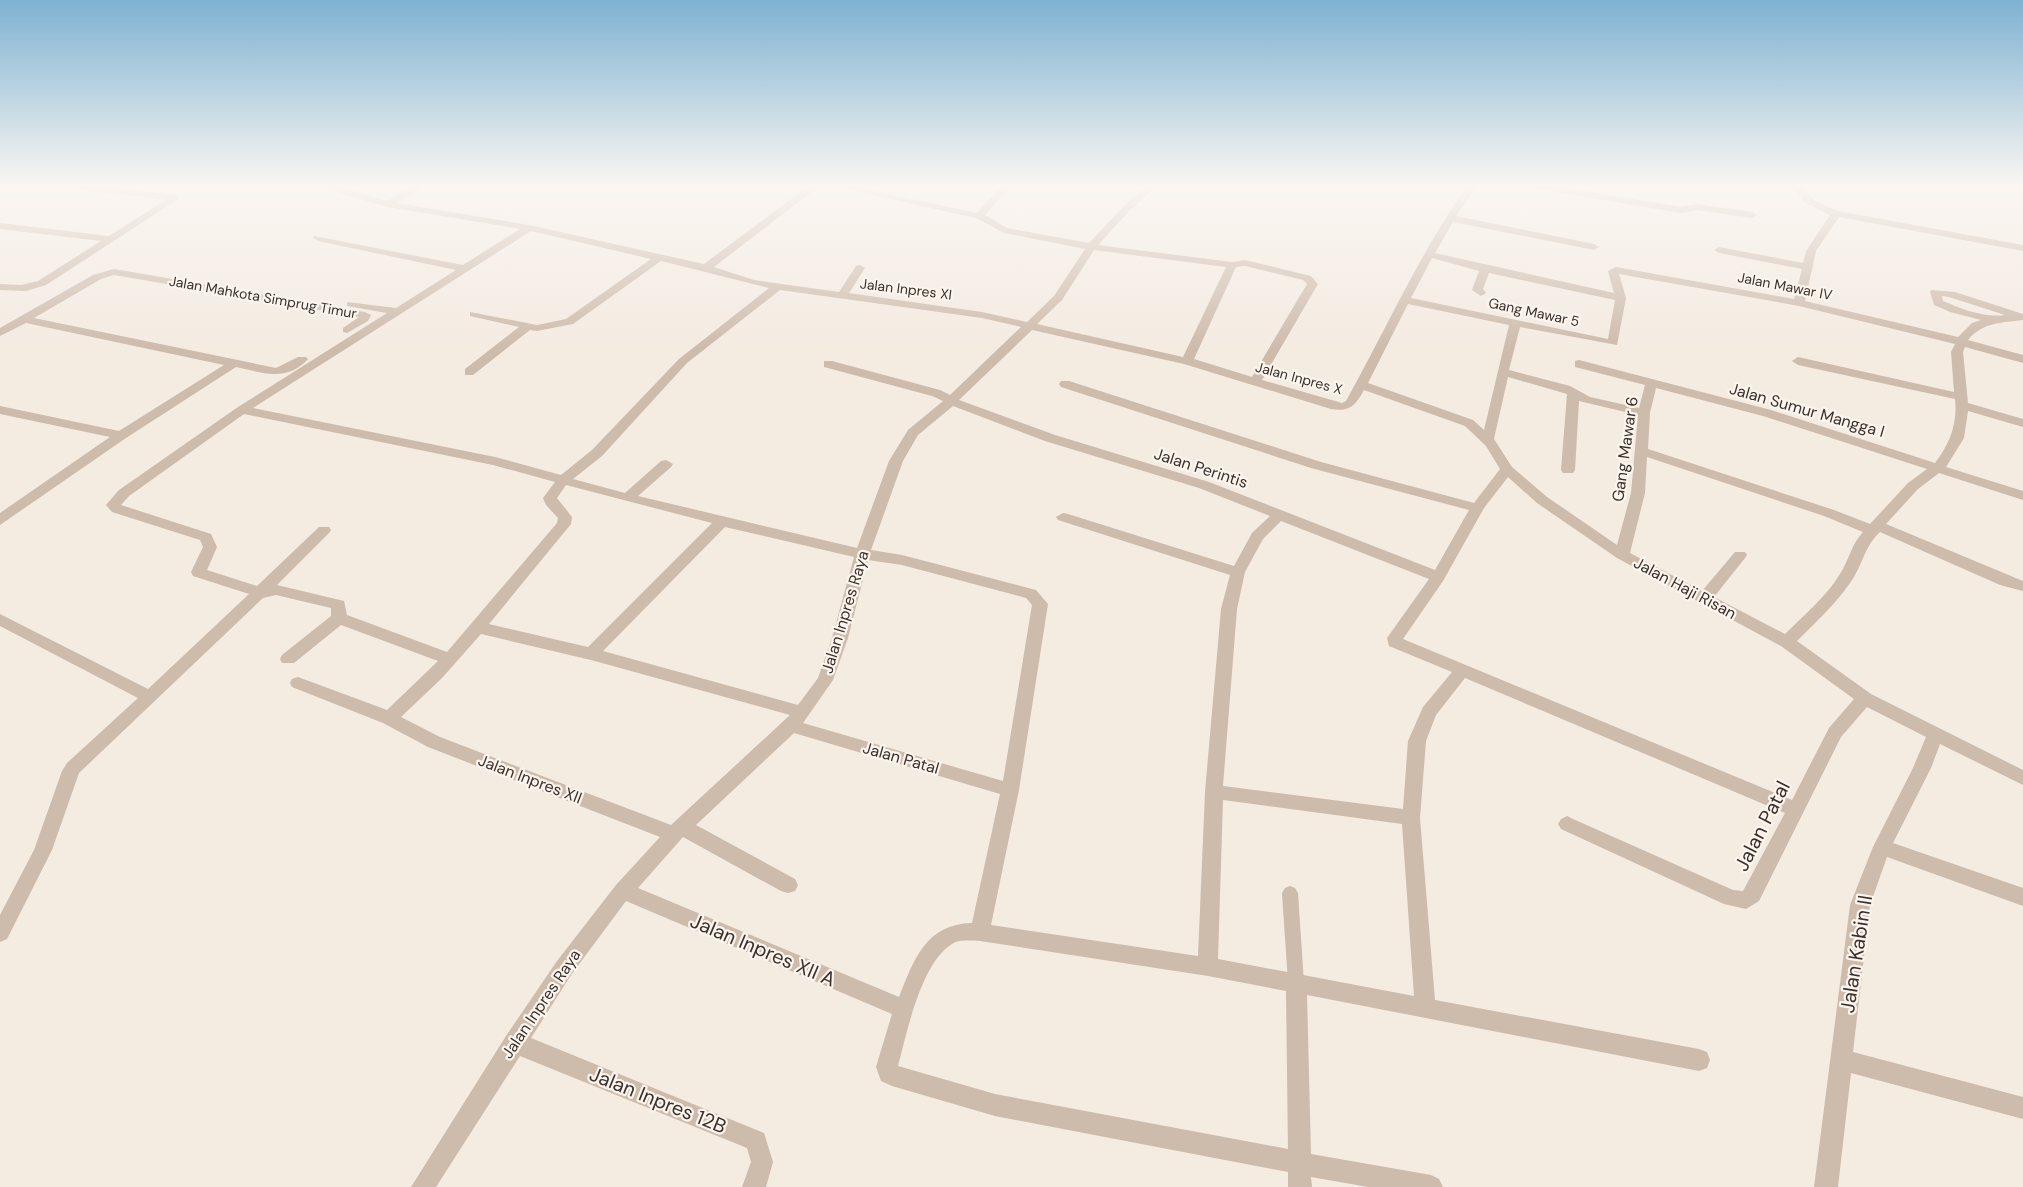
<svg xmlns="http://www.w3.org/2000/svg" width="2023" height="1187" viewBox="0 0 2023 1187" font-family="'DM Sans',sans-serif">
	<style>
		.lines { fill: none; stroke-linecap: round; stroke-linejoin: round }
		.service { fill: #cdbbac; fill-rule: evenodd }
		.minor { fill: #cdbbac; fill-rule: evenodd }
		.labels { text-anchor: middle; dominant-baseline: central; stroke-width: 4.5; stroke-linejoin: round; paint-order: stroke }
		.far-street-label { font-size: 14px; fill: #3b302b; stroke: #fbf5ee }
		.street-label { font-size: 16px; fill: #3b302b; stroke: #fbf5ee }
		.near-street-label { font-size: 20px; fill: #3b302b; stroke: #fbf5ee }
	</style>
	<rect width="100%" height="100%" fill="#f4ebe1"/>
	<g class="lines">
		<polygon class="service" points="1290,886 1295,888 1298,893 1304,983 1302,988 1296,991 1290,988 1288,983 1282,893 1285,888"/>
		<g class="minor">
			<polygon points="56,184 84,184 175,195 180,198 46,285 26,291 0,290 0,284 21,285 38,281 101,241 0,229 0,223 109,236 166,200 61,187"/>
			<path d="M 319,184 L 332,184 L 387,201 L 417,184 L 429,184 L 397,203 L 529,225 L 704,264 L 811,184 L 822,184 L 714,267 L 754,280 L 839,292 L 856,266 L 860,265 L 865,268 L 849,293 L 982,312 L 1027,322 L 1054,296 L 1085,249 L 1004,233 L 976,218 L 823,184 L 841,184 L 977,213 L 1003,184 L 1013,184 L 985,215 L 1007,228 L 1089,243 L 1125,205 L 1149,184 L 1160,184 L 1131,209 L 1098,245 L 1232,262 L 1245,260 L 1311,276 L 1318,284 L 1262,380 L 1342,403 L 1346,401 C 1387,327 1420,253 1468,184 L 1478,184 L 1456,216 L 1594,244 L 1599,247 L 1594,250 L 1453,222 L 1435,253 L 1614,293 L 1608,271 L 1616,267 L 1794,299 L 1802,269 L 1719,253 L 1714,250 L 1719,247 L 1803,263 L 1806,251 L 1830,215 L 1804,202 L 1790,184 L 1800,184 L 1815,201 L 1838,211 L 2023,245 L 2023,251 L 1839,217 L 1816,251 L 1805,301 L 1958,337 L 1972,323 L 1981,320 L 1950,312 L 1934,305 L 1930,292 L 1931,290 L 1955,292 L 2023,314 L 2023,320 C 2001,323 1983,322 1968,340 L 2023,355 L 2023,363 L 1965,347 L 1963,352 L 1968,403 L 2023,419 L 2023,427 L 1968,411 L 1964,438 L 1946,467 L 2023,491 L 2023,500 L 1939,473 L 1918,489 L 1886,524 L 2023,581 L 2023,591 L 2000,585 L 1880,532 C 1865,546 1864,560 1854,577 C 1839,601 1817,621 1797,641 L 1871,694 L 2023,770 L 2023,785 L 1940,744 L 1931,768 L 1893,843 L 2023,888 L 2023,906 L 1887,857 L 1870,905 L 1853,1052 L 2023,1097 L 2023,1119 L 1851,1073 L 1838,1187 L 1814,1187 L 1850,905 L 1873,847 L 1913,768 L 1926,737 L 1867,707 L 1841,737 L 1759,901 L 1746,909 L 1724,904 L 1561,829 L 1558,824 L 1561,819 L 1567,816 L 1573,819 L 1733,890 L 1743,891 L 1785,813 L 1465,678 L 1436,715 L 1426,741 L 1420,818 L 1435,1000 L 1699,1049 L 1707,1052 L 1710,1060 L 1707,1068 L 1699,1071 L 1307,995 L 1311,1154 L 1431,1175 L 1439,1179 L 1443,1187 L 1368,1187 L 1311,1177 L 1312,1187 L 1288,1187 L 1288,1172 L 995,1116 L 892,1086 L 881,1081 L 876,1067 L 892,1014 L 626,901 L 571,975 L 531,1038 L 764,1133 L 773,1162 L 766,1187 L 742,1187 L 751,1162 L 747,1148 L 520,1056 L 436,1187 L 411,1187 L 506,1036 L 557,961 L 616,885 L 660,837 L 428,747 L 383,723 L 292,687 L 290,683 L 292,679 L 298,677 L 387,710 L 438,661 L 341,625 L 294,663 L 282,663 L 280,659 L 282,655 L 331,616 L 331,608 L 276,595 L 263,598 L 79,773 L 52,850 L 7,939 L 0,942 L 0,915 L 34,850 L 62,771 L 67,763 L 138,698 L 0,626 L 0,614 L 148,689 L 249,594 L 193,576 L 191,572 L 203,547 L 200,540 L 112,512 L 106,505 L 119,490 L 238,407 L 387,313 L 347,306 L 347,302 L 396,308 L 456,270 L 318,241 L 313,238 L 314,236 L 463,265 L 520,229 L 388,207 L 345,195 ZM 531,231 L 651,259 L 566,319 L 537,325 L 470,312 L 470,316 L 519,327 L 465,369 L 465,375 L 473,375 L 530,330 L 537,331 L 573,324 L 661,261 L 769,288 L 679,359 L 592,450 L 561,475 L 495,457 L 253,408 ZM 1094,250 L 1226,267 L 1183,357 L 1037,324 L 1062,300 ZM 1432,258 L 1479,271 L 1472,290 L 1481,296 L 1486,293 L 1483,289 L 1489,273 L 1615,300 L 1608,339 L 1411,298 ZM 1245,266 L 1303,280 L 1307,284 L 1252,377 L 1194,359 L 1236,267 ZM 1619,274 L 1799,306 L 1955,344 L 1951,352 L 1954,392 L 1798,357 L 1792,361 L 1798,365 L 1955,399 C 1958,424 1949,445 1935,463 L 1771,410 L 1579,360 L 1575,361 L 1575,367 L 1645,385 L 1639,408 L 1590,397 L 1570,386 L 1509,370 L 1520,327 L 1617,345 L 1626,298 ZM 780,290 L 982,318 L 1021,327 L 950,395 L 940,390 L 832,361 L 824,361 L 824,367 L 932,396 L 943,401 L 908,430 L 889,461 L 857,548 L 638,496 L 671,467 L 673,464 L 666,460 L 661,461 L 625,493 L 573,479 L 602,456 L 687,363 ZM 1942,296 L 1949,297 L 2005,315 C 1984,318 1962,309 1943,301 ZM 1408,304 L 1509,325 L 1484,430 L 1473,420 L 1368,383 ZM 1032,330 L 1184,364 L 1331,409 C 1350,412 1355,406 1364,390 L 1465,426 L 1486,446 L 1500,469 L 1474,503 L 1321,462 L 1069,381 L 1061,381 L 1059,384 L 1061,387 L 1311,468 L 1469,510 L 1435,570 L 1209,482 L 1055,435 L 959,400 ZM 1508,377 L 1567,394 L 1561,470 L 1563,473 L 1573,473 L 1575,470 L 1579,401 L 1638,415 L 1631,493 L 1617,545 L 1547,497 L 1512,467 L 1494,439 ZM 1656,388 L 1763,416 L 1927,469 L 1908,483 L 1870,524 L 1834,510 L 1648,449 L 1650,413 ZM 953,406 L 1045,441 L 1199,488 L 1270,516 L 1252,533 L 1234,566 L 1068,514 L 1063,513 L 1056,517 L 1058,520 L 1230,575 L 1221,609 L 1205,792 L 1198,956 L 991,925 L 1019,790 L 1048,604 L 1036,590 L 902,555 L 871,550 L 903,461 L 918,435 ZM 244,414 L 493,465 L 555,482 L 543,498 L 546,505 L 558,518 L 557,523 L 447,652 L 347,615 L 344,601 L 277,585 L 329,533 L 331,530 L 329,527 L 319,527 L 257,586 L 207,570 L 217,547 L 211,534 L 121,505 L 129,496 ZM 1647,457 L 1824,516 L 1863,532 C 1851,545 1849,560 1840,574 C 1826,597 1804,615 1785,634 L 1714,597 L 1745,558 L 1747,555 L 1745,552 L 1735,552 L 1702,591 L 1630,553 L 1645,493 ZM 1508,477 L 1537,503 L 1617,558 L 1781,646 L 1854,699 L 1829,728 L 1792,800 L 1403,639 L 1443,581 L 1484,508 ZM 566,485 L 712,523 L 588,647 L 489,624 L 571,524 L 572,517 L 557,498 ZM 1281,521 L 1429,579 L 1387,638 L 1389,646 L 1452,672 L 1423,707 L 1408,741 L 1403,809 L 1223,786 L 1237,609 L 1245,572 L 1263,539 ZM 725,527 L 854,557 L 832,638 L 818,678 L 798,705 L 603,651 ZM 868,560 L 902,565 L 1026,598 L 1032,605 L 1003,781 L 803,723 L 833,680 L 848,638 ZM 481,634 L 591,660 L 790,715 L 671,825 L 440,737 L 401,717 L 442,678 ZM 794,733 L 1000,794 L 972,923 C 926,924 914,959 899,997 L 638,888 L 683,837 L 781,891 L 788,893 L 795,891 L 798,885 L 795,879 L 696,825 ZM 1223,800 L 1402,824 L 1414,996 L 1218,959 ZM 980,941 L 1208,976 L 1286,991 L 1288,1149 L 995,1094 L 898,1066 C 907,1032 921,963 952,944 C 959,939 972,941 980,941 Z"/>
			<polygon points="1521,184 1543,184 1681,207 1697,204 1752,212 1757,215 1752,218 1697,210 1681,213 1526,187"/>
			<path d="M 114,269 L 365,312 L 371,315 L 368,321 L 347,333 L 343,332 L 343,328 L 359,317 L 114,275 L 101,279 L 34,318 L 276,368 L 298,357 L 306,357 L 308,359 C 287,382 263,373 236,367 L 126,438 L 0,525 L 0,513 L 110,437 L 0,414 L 0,406 L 119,431 L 224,365 L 26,323 L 0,336 L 0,328 L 93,275 Z"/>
		</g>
	</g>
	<linearGradient id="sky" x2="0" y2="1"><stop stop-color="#7eb2d2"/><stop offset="0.53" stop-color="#faf6f2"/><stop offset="1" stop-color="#faf6f2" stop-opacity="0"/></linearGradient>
	<rect width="2023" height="350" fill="url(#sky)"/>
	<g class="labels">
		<g class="far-street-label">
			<text transform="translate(1785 286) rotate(11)">Jalan Mawar IV</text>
			<text transform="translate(906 289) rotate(7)">Jalan Inpres XI</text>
			<text transform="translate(263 297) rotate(10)">Jalan Mahkota Simprug Timur</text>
			<text transform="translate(1534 312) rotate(12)">Gang Mawar 5</text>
			<text transform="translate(1299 378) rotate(15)">Jalan Inpres X</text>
		</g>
		<g class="street-label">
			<text transform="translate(1807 410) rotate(16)">Jalan Sumur Mangga I</text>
			<text transform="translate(1625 449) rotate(-82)">Gang Mawar 6</text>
			<text transform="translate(1201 468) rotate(18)">Jalan Perintis</text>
			<text transform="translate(1685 588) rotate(28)">Jalan Haji Risan</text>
			<text transform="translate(845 612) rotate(-73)">Jalan Inpres Raya</text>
			<text transform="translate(901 758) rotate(16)">Jalan Patal</text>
			<text transform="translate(530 779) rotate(21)">Jalan Inpres XII</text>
			<text transform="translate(541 1004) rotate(-56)">Jalan Inpres Raya</text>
		</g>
		<g class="near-street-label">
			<text transform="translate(1762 826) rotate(-63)">Jalan Patal</text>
			<text transform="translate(763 950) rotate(23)">Jalan Inpres XII A</text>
			<text transform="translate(1856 954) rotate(-81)">Jalan Kabin II</text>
			<text transform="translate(658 1100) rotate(22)">Jalan Inpres 12B</text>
		</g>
	</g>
</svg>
